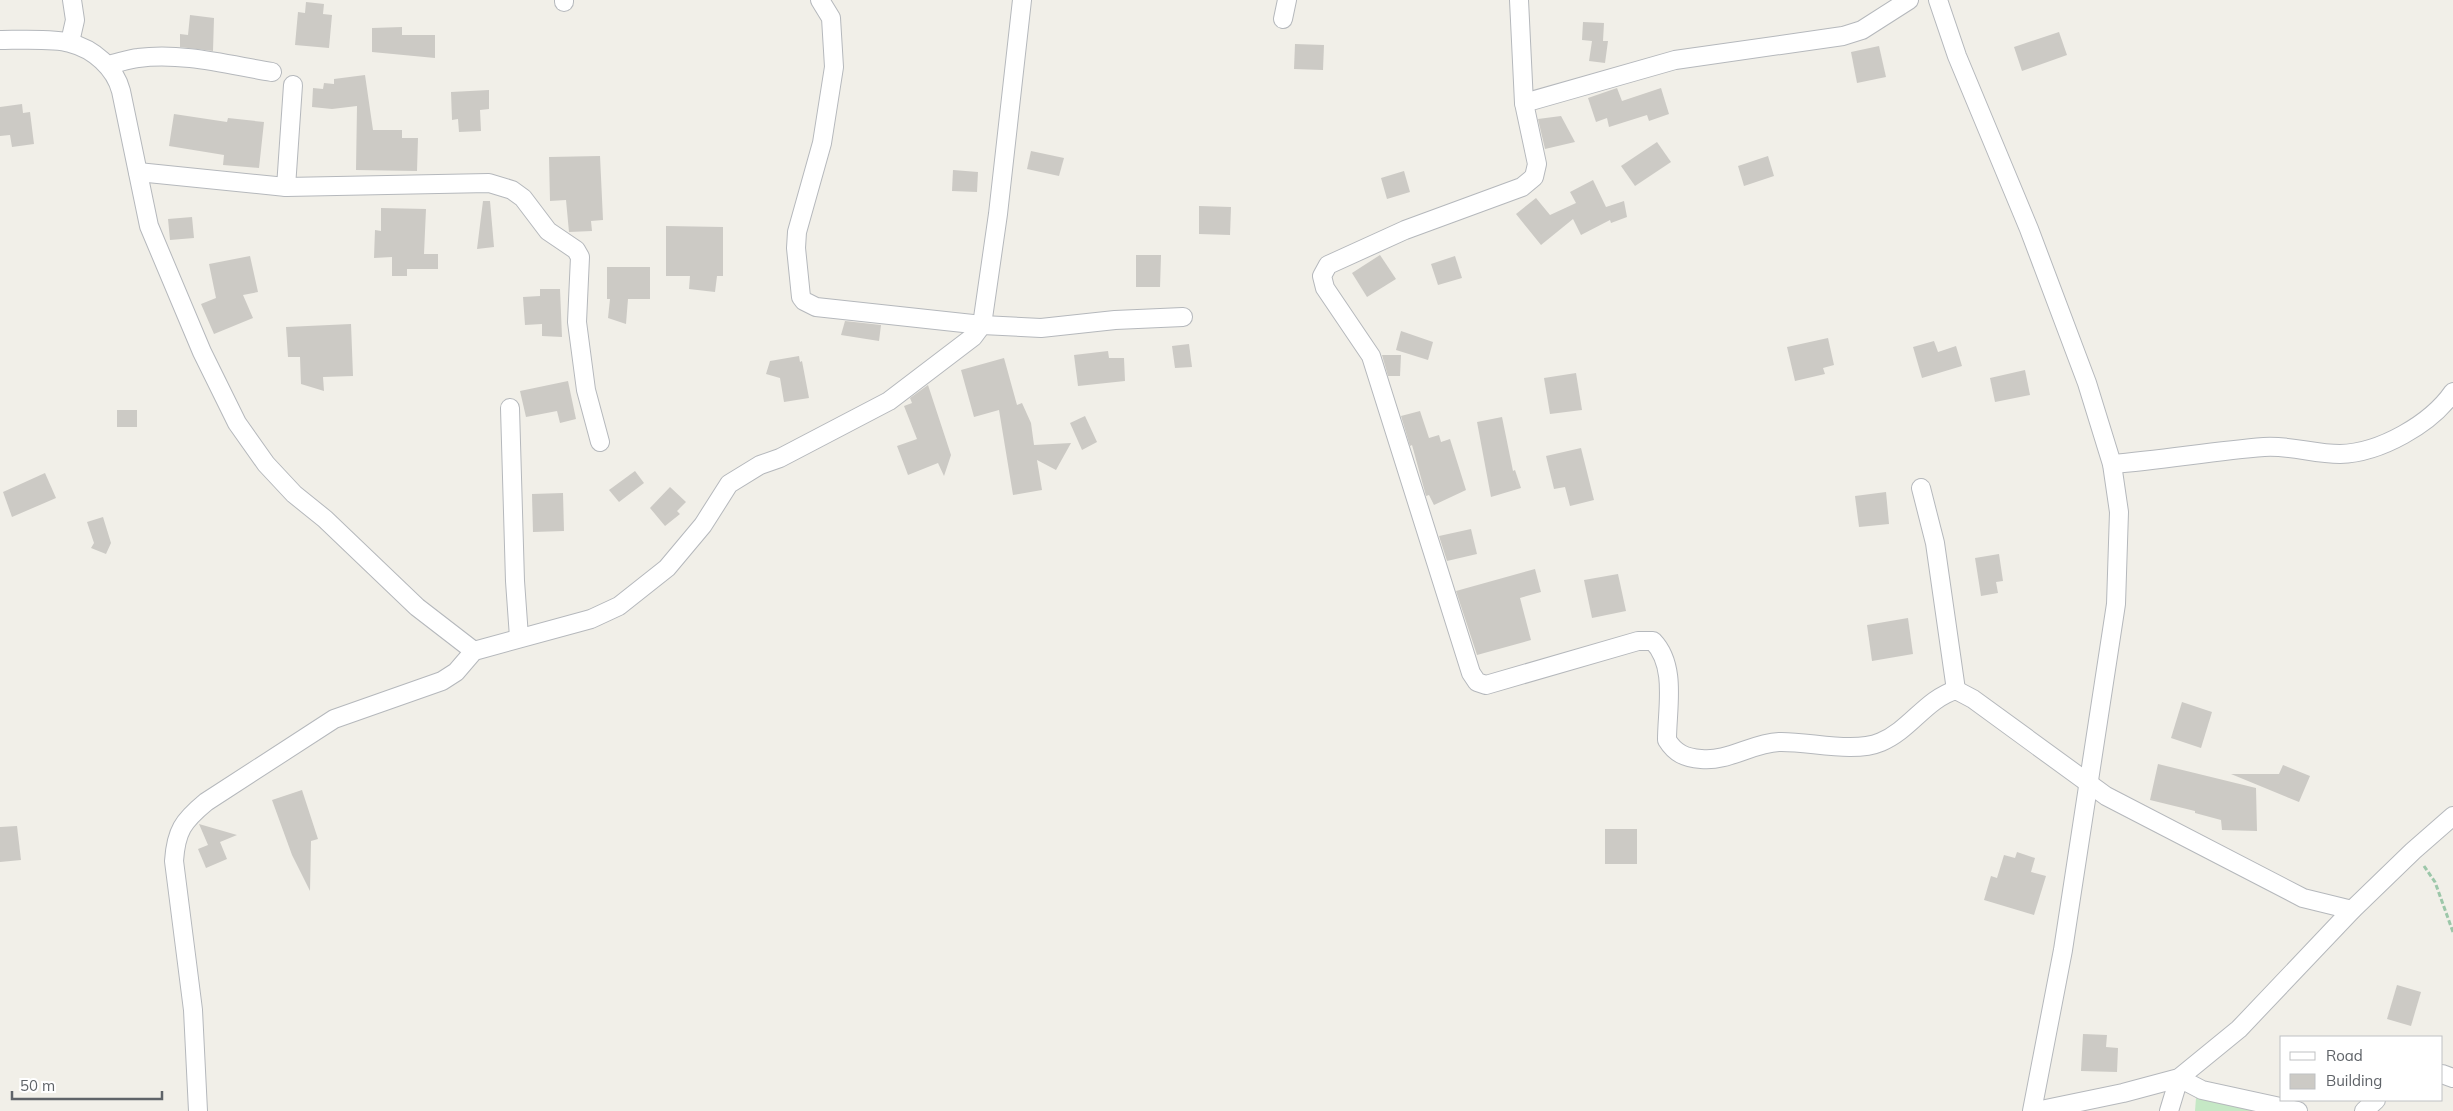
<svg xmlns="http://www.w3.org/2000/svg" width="2453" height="1111" viewBox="0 0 2453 1111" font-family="Mulish,sans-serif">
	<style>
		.green { fill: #c5e8c5 }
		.building { fill: #cccac5 }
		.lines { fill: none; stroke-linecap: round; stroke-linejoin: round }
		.street-casing { stroke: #b5b8bc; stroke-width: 20 }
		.path { stroke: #9cc7a9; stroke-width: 3; stroke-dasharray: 5 2.5; stroke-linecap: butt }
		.street { stroke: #fff; stroke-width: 18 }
	</style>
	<rect width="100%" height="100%" fill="#f1efe8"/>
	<polygon class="green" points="2196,1098 2263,1111 2195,1111"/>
	<g class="building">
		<polygon points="306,2 324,4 323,14 332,15 329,48 295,45 298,12 305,13"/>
		<polygon points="190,15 214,18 213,51 180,47 180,34 188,35"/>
		<polygon points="1583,22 1604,23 1603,41 1608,41 1605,63 1589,61 1592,41 1582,40"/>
		<polygon points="402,27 402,35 435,35 435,58 372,52 372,28"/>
		<polygon points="2059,32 2067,55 2022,71 2014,47"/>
		<polygon points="1295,44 1324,45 1323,70 1294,69"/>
		<polygon points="1879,46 1886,77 1857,83 1851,52"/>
		<polygon points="365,75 373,130 402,130 402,138 418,138 417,171 356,170 357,106 332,109 312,107 313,88 323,89 324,83 334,84 334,79"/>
		<polygon points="1617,88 1622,101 1661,88 1669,114 1649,121 1647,115 1609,127 1607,118 1596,122 1588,98"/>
		<polygon points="489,90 489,109 480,110 481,131 459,132 458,119 452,120 451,92"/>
		<polygon points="22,104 23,113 30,112 34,144 12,147 10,135 0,136 0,107"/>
		<polygon points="174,114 227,122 228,118 264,122 259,168 223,165 224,155 169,146"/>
		<polygon points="1561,116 1575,142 1545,149 1538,119"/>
		<polygon points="1657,142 1671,162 1635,186 1621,166"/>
		<polygon points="1031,151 1064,158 1059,176 1027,169"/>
		<polygon points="600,156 603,220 591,221 592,231 569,232 566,200 550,201 549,157"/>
		<polygon points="1768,156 1774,176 1744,186 1738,166"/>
		<polygon points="953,170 978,172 977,192 952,191"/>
		<polygon points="1404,171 1410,192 1387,199 1381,178"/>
		<polygon points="1593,180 1606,207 1624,201 1627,217 1611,223 1610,220 1581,235 1573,219 1541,245 1516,214 1536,198 1550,215 1576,203 1570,192"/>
		<polygon points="483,201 490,201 494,247 477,249"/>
		<polygon points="1199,206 1231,207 1230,235 1199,234"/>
		<polygon points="381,208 426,209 424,254 438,254 438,269 407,269 407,276 392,276 392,257 374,258 375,230 381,231"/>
		<polygon points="192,217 194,238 170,240 168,219"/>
		<polygon points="666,226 723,227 723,276 717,276 715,292 689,289 690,276 666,276"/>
		<polygon points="1136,255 1161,255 1160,287 1136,287"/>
		<polygon points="1380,255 1396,279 1367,297 1352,273"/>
		<polygon points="250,256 258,292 243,295 253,318 214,334 201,304 216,298 209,264"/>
		<polygon points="1455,256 1462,278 1438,285 1431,264"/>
		<polygon points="607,267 650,267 650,299 628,299 626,324 608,318 610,299 607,299"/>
		<polygon points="540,289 560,289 562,337 542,336 542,324 525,325 523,297 540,296"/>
		<polygon points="845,321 881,325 879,341 841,335"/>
		<polygon points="351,324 353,376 323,377 324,391 301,384 300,357 288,357 286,327"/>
		<polygon points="1401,331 1433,342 1428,360 1396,350"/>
		<polygon points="1828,338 1834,365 1823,368 1825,374 1795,381 1787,347"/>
		<polygon points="1934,341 1938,352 1956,346 1962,366 1922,378 1913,347"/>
		<polygon points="1189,344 1192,367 1175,368 1172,346"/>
		<polygon points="1108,351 1109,358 1124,358 1125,381 1078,386 1074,355"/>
		<polygon points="1382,355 1401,355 1400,376 1388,376"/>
		<polygon points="799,356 800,362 802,361 809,398 784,402 780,378 766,374 770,361"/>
		<polygon points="1004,358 1017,405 1022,403 1031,423 1034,445 1071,443 1056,470 1037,460 1042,490 1013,495 999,410 974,417 961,370"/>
		<polygon points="2025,370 2030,395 1995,402 1990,378"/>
		<polygon points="1576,373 1582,410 1550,414 1544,378"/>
		<polygon points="568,381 576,419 560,423 557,411 526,417 520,391"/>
		<polygon points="928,385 951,455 944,476 938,463 908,475 897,446 917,439 904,406 912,403 910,398"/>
		<rect x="117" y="410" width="20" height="17"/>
		<polygon points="1420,411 1429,438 1439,435 1441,442 1450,439 1466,490 1434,505 1429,495 1426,496 1412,445 1410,446 1401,416"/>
		<polygon points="1085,416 1097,442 1082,450 1070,423"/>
		<polygon points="1502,417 1513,471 1515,470 1521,488 1491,497 1477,422"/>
		<polygon points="1581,448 1594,500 1570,506 1565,487 1554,489 1546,456"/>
		<polygon points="635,471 644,483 619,502 609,490"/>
		<polygon points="45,473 56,498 12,517 3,492"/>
		<polygon points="670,487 686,502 677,511 680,514 665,526 650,508"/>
		<polygon points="1886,492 1889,524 1859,527 1855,496"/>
		<polygon points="563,493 564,531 533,532 532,494"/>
		<polygon points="103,517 111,543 106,554 91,548 94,543 87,522"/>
		<polygon points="1471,529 1477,554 1447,561 1439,536"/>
		<polygon points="1999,554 2003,581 1996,582 1998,593 1981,596 1975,558"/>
		<polygon points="1535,569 1541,592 1520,598 1531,640 1477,655 1456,591"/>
		<polygon points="1618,574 1626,611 1592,618 1584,580"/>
		<polygon points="1908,618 1913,654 1872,661 1867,625"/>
		<polygon points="2182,702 2212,712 2201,748 2171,738"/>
		<polygon points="2158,764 2256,788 2257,831 2222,830 2221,820 2195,813 2195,811 2150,800"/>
		<polygon points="2283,765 2310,776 2299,802 2231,774 2279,774"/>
		<polygon points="302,790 318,839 311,841 310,891 292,855 272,800"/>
		<polygon points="199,824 237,835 220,842 227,859 206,868 198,849 208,845"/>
		<polygon points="17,826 21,860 0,862 0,827"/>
		<rect x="1605" y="829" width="32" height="35"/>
		<polygon points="2017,852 2035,858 2031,872 2046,876 2034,915 1984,900 1991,876 1997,878 2004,855 2015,858"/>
		<polygon points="2397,985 2421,992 2411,1026 2387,1019"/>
		<polygon points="2083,1034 2107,1035 2106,1047 2118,1048 2117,1072 2081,1071"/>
	</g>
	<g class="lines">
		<defs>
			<g id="street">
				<polyline points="820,0 831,18 834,67 822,143 797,232 796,248 801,297 804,301 816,307 982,325 1041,328 1115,320 1183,317"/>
				<polyline points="1519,0 1524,103"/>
				<path d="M 1909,0 L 1862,30 L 1843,36 L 1675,60 L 1524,103 L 1537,164 L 1534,177 L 1522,187 L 1405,230 L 1328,265 L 1322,276 L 1325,288 L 1371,356 L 1471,673 L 1477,682 L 1486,685 L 1638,641 L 1653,641 C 1677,666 1667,708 1667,740 C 1675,753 1685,758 1701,759 C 1728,762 1752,743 1779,742 C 1809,741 1853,754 1881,742 C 1910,730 1926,699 1956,690 L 1973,699 L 2106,796 L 2303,898 L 2352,910"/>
				<polyline points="1938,0 1957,56 2029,229 2087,383 2112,464 2119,512 2116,604 2063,950 2032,1111"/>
				<polyline points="564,2 564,0"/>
				<polyline points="1283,19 1287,0"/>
				<path d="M 0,40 C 17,40 55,38 70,43 C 94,49 115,68 121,91 L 149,226 L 202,352 L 237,423 L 266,464 L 294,494 L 325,519 L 417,607 L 474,651"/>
				<polyline points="70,42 75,20 72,0"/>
				<path d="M 108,65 C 118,63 128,59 138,58 C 182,52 229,65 272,72"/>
				<polyline points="138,172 286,187 489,183 512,190 523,198 548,231 576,250 580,257 577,322 586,390 600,442"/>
				<polyline points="286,187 293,85"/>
				<polyline points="510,408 515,581 519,637"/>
				<path d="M 2112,464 C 2163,460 2213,451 2264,447 C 2290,445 2314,454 2340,454 C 2380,453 2431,424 2453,392"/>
				<polyline points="1921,488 1935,543 1956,690"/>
				<polyline points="2442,1074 2453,1078"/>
				<path d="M 198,1111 L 193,1010 L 174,861 C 176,831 183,821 206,802 L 334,719 L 442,681 L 456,672 L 474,651 L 591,619 L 619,606 L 667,568 L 703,525 L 729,484 L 760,465 L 780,458 L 889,401 L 973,337 L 982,325 L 998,214 L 1022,0"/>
				<polyline points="2036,1111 2123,1093 2179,1078 2239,1029 2352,910 2413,851 2453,816"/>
				<polyline points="2169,1111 2179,1078 2202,1090 2298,1111"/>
				<polyline points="2364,1111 2376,1100"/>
			</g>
		</defs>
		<use href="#street" class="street-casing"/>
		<polyline class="path" points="2424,866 2435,882 2453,932"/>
		<use href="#street" class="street"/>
	</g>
	<rect x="2280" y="1036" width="162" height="65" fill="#ffffff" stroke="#bfc1c3"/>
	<rect x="2290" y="1052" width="25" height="8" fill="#ffffff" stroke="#bfc1c3"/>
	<text x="2326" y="1061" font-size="15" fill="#5f6368">Road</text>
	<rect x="2290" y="1074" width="25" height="15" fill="#cccac5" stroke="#bfc1c3"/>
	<text x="2326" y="1086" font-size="15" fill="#5f6368">Building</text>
	<path d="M12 1091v8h150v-8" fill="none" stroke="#5f6368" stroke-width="2.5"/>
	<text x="20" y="1091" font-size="15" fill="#5f6368" stroke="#ffffff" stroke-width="4" paint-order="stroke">50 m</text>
</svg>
